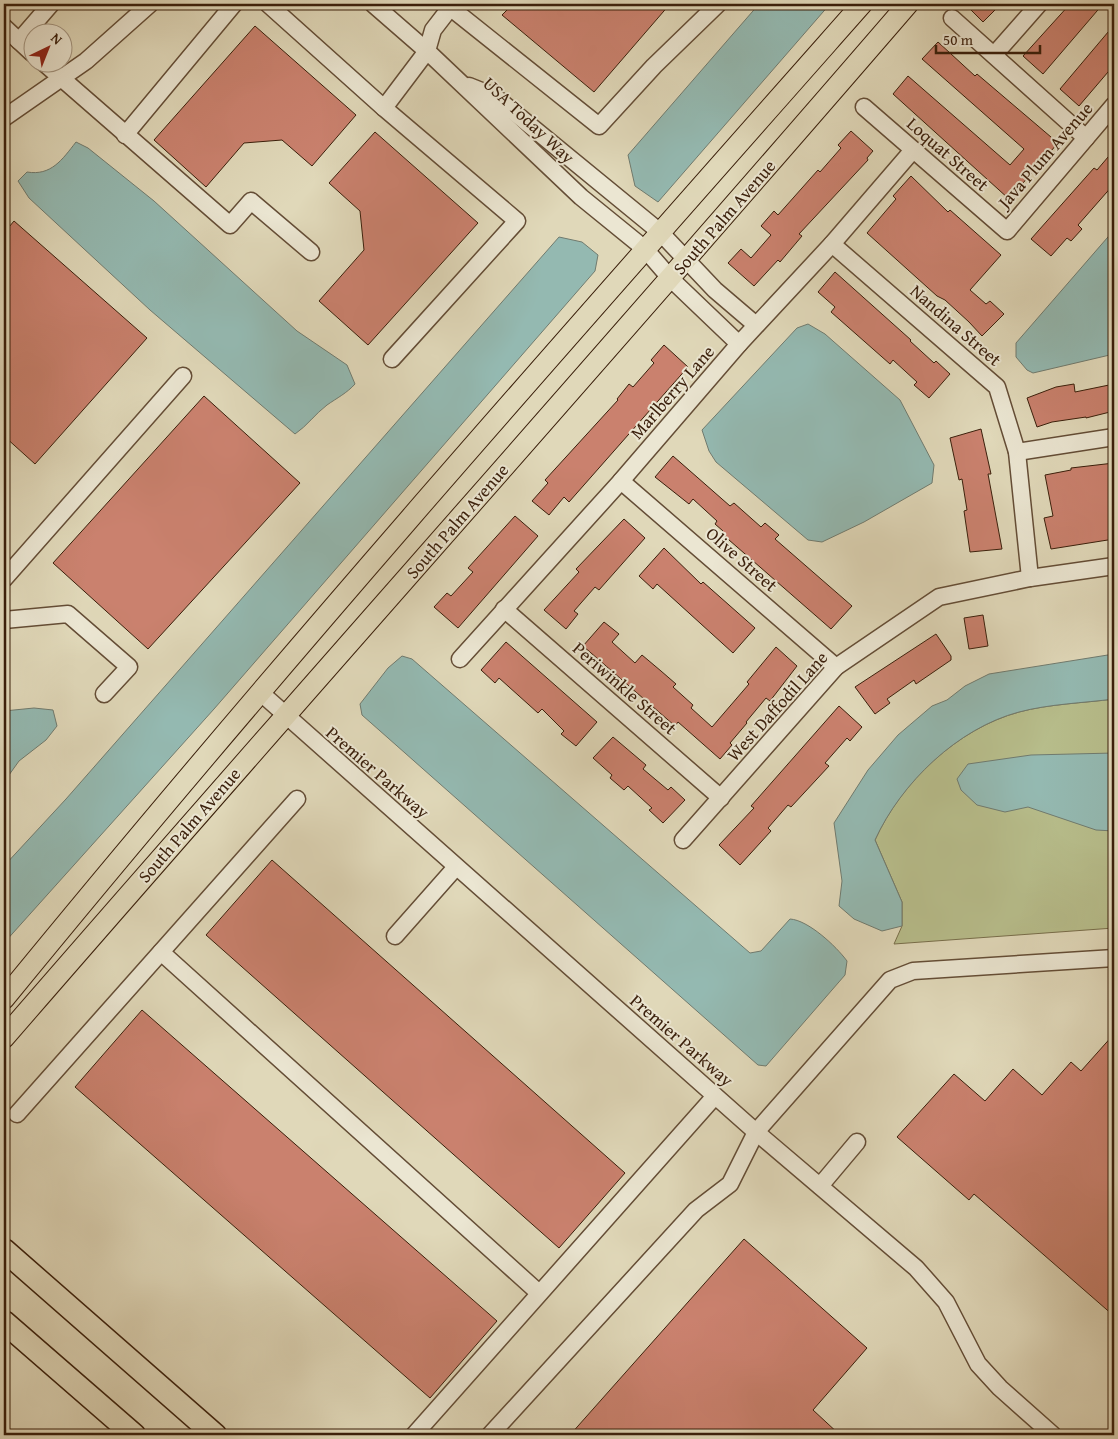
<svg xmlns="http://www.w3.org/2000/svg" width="1118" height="1439" viewBox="0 0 1118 1439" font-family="'Gentium Book Plus',serif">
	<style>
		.green { fill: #b7bd8b; stroke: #786e4b }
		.water { fill: #94b9b1; stroke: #707b6f }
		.building { fill: #ca816e; stroke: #3a1f0b }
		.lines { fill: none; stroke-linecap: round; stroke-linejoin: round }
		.minor-casing { stroke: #644d36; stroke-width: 19 }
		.major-casing { stroke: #3a1f0b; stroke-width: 22 }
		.highway-casing { stroke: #3a1f0b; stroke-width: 25 }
		.minor { stroke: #ebe6d2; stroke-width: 16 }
		.major { stroke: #e0d8b9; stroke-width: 20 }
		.highway { stroke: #e0d8b9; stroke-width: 22 }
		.labels { text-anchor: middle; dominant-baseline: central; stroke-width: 4; stroke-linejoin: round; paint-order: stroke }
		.street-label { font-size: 18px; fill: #3a1f0b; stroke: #ebe6d2 }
	</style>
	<rect width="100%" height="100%" fill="#e0d8b9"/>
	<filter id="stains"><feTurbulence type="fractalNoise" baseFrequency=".004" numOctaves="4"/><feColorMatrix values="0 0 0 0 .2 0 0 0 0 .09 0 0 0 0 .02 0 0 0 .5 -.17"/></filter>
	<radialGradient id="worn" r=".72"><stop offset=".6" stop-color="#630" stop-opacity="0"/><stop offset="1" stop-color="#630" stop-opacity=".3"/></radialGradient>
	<path class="green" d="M 1114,699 L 1114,928 L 894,944 L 902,926 L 902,902 L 875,840 C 901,782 957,729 1019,712 C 1049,704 1083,703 1114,699 Z"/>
	<g class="water">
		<polygon points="759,4 830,4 658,202 635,186 628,155"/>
		<path d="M 76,142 L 88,148 L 154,201 L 297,331 L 347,365 L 355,384 C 347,393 337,398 327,405 C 315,414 307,426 295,434 L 150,310 L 29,198 L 18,181 L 27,172 C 51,176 62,160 76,142 Z"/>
		<polygon points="1114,230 1114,354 1033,373 1027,370 1016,357 1016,343"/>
		<polygon points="559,237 582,242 598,255 595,271 214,709 4,943 4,866 66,799"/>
		<polygon points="808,324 825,334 900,400 934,465 932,483 864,522 822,542 808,540 716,462 709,451 702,430 797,328"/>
		<path d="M 1114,654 L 1114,699 C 1083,703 1049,704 1019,712 C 958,728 901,783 875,840 L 902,902 L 902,926 L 882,931 L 854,919 L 839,906 L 842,881 L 834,823 L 868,770 L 898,735 L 932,706 L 947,700 L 965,686 L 989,674 Z"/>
		<path d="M 402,656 L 412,659 L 750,953 L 761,951 L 790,919 C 808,920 836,946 847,961 L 845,975 L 766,1066 L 758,1065 L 362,715 L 360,704 L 388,668 Z"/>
		<polygon points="34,708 53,710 57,726 46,740 19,761 4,782 4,711"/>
		<polygon points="1114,753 1114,831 1096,830 1028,807 1005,812 977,805 961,790 957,779 968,764 1031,755"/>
	</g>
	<g class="building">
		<polygon points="513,4 670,4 594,92 502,15"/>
		<polygon points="965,4 1001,4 983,22"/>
		<polygon points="1070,4 1103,4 1043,74 1023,56"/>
		<polygon points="1114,25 1114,65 1079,106 1060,89"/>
		<polygon points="255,26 356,115 312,166 282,140 244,143 206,187 154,140"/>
		<polygon points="938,42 975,76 977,74 1058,143 1009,199 893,94 908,76 1010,165 1024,149 922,59"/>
		<polygon points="851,131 873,151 867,158 868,160 799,234 802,236 780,262 778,260 754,286 728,263 741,249 751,258 771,235 761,226 774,211 778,215 818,170 820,172 841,148 838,145"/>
		<polygon points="375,132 478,223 368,345 319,301 364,250 360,211 329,183"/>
		<polygon points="1114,150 1114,184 1078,225 1082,229 1071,241 1067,238 1051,256 1031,239 1094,168 1097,170"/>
		<polygon points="911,176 948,212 950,210 1001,255 970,290 986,304 990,301 1004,314 982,336 969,322 945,300 937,296 867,233 896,199 893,196"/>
		<polygon points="14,221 147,338 35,464 4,436 4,233"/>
		<polygon points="835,272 911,340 910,341 934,363 936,361 950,374 929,398 914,385 917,382 893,360 890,364 831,312 835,307 818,292"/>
		<polygon points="664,345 688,367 569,502 564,497 549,515 532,501 548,483 545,480 618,400 617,399 629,384 633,387 654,363 651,360"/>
		<polygon points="1074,384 1075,392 1114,384 1114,411 1086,418 1086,417 1052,422 1037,427 1027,398 1056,387"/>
		<polygon points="204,396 300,483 148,649 53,563"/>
		<polygon points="981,429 991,474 988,474 1002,549 970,552 964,511 967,510 962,479 959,480 950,438"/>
		<polygon points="673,456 730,506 734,503 761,527 765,523 779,535 775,539 852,606 831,629 721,533 723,531 715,524 717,521 693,499 689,504 655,477"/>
		<polygon points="1114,463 1114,496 1112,496 1114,511 1114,539 1051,549 1044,518 1053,516 1045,475 1071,470 1071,468"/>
		<polygon points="515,516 538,536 458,628 434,607 447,593 451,596 473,572 468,568"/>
		<polygon points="624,519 645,538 599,590 595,587 574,611 578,614 566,629 544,610 579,572 576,569"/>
		<polygon points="664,548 701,584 703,582 755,628 733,653 657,584 653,589 639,576"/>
		<polygon points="983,615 988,646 969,649 964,618"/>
		<polygon points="604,622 619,634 612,642 635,663 642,655 661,671 676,684 673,687 693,705 691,708 712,727 749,684 747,682 776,647 797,666 770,701 766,698 746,722 747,723 730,743 732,745 720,759 678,722 675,726 583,646"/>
		<polygon points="936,634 951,656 951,660 916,684 914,680 887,699 890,703 875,714 855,687"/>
		<polygon points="506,642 597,722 576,746 561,734 564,731 542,709 538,713 499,678 495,683 481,670"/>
		<polygon points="839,706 862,727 850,741 847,738 825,763 829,766 791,807 788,805 768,828 771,831 740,865 719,845 754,808 751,806"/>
		<polygon points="613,737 646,765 643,769 668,790 671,787 685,800 663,823 649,810 652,808 628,786 624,790 610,778 612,775 593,758"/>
		<polygon points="272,860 625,1173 559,1248 206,935"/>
		<polygon points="142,1010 497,1321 430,1398 75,1087"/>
		<polygon points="1114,1034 1114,1316 974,1194 969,1200 897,1137 954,1074 985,1101 1013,1069 1042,1095 1071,1062 1081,1071"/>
		<polygon points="744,1239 867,1348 813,1410 840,1435 570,1435"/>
	</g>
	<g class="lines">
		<defs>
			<g id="minor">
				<polyline points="268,4 384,108"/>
				<polyline points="373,4 427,51 581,197 645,249 671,279 739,344"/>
				<polyline points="446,4 599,126 654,66 718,4"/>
				<polyline points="952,18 1086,138"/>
				<polyline points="4,27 32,53"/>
				<polyline points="19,41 51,4"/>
				<polyline points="994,55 1039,4"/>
				<polyline points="43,62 230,225 251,201 311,252"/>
				<polyline points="469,86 494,96 660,232 715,290 756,325"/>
				<polyline points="864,107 1007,231 1114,105"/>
				<polyline points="4,118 86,61 150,4"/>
				<polyline points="125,135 234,4"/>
				<polyline points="832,244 997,387 1017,452 1030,578"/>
				<polyline points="392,359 517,221 384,108 427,51 433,30 453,4"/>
				<polyline points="1017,452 1114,437"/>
				<polyline points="621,481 836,667"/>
				<polyline points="4,579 183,376"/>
				<polyline points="504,609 721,798"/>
				<polyline points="4,620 68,614 129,667 104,694"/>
				<polyline points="460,659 621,481 739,344 832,244 913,150"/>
				<polyline points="261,693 756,1132 916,1268 946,1302 978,1364 1000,1388 1053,1435"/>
				<polyline points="683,840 836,667 939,597 1030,578 1114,566"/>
				<polyline points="395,936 456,867"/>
				<polyline points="161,952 539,1293"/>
				<polyline points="17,1114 297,799"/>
				<polyline points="820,1186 857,1142"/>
				<polyline points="414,1435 715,1096"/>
				<polyline points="490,1435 696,1210 730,1184 756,1132 890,980 913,971 1114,958"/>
			</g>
			<g id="major">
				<path d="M 4,999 C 281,660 572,332 862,4"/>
				<path d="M 4,1038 C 304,692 609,351 908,4"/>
			</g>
			<g id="highway">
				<polyline points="4,1250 215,1435"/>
				<polyline points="4,1322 134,1435"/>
			</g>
		</defs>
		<use href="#minor" class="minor-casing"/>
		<use href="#major" class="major-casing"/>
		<use href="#highway" class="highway-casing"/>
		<use href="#minor" class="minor"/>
		<use href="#major" class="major"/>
		<use href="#highway" class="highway"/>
	</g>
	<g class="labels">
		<g class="street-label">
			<text transform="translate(529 120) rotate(43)">USA Today Way</text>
			<text transform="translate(948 154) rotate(41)">Loquat Street</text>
			<text transform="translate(1045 155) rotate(-49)">Java Plum Avenue</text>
			<text transform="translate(724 217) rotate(-49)">South Palm Avenue</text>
			<text transform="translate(956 325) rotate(41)">Nandina Street</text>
			<text transform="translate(672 392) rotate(-49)">Marlberry Lane</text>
			<text transform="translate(457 521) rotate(-49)">South Palm Avenue</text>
			<text transform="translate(742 559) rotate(41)">Olive Street</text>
			<text transform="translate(625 688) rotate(41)">Periwinkle Street</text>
			<text transform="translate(777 706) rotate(-48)">West Daffodil Lane</text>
			<text transform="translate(378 772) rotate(41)">Premier Parkway</text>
			<text transform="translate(189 825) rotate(-49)">South Palm Avenue</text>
			<text transform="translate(682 1040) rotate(41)">Premier Parkway</text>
		</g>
	</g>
	<rect width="1118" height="1439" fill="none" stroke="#e0d8b9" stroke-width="20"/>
	<rect x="5" y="5" width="1108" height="1429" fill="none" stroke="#3a1f0b" stroke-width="2.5"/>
	<rect x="10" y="10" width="1098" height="1419" fill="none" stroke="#3a1f0b"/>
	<g transform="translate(48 48) rotate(43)"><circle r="24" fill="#ebe6d2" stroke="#a49682"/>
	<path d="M0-4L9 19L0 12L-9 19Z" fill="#8f2418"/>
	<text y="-8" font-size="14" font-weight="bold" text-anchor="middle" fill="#3a1f0b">N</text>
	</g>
	<path d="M936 45v8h104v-8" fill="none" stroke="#3a1f0b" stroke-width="2.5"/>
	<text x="943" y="45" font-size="15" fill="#3a1f0b" stroke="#ebe6d2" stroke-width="4" paint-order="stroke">50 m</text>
	<rect width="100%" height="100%" filter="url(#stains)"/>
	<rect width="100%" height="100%" fill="url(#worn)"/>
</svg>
